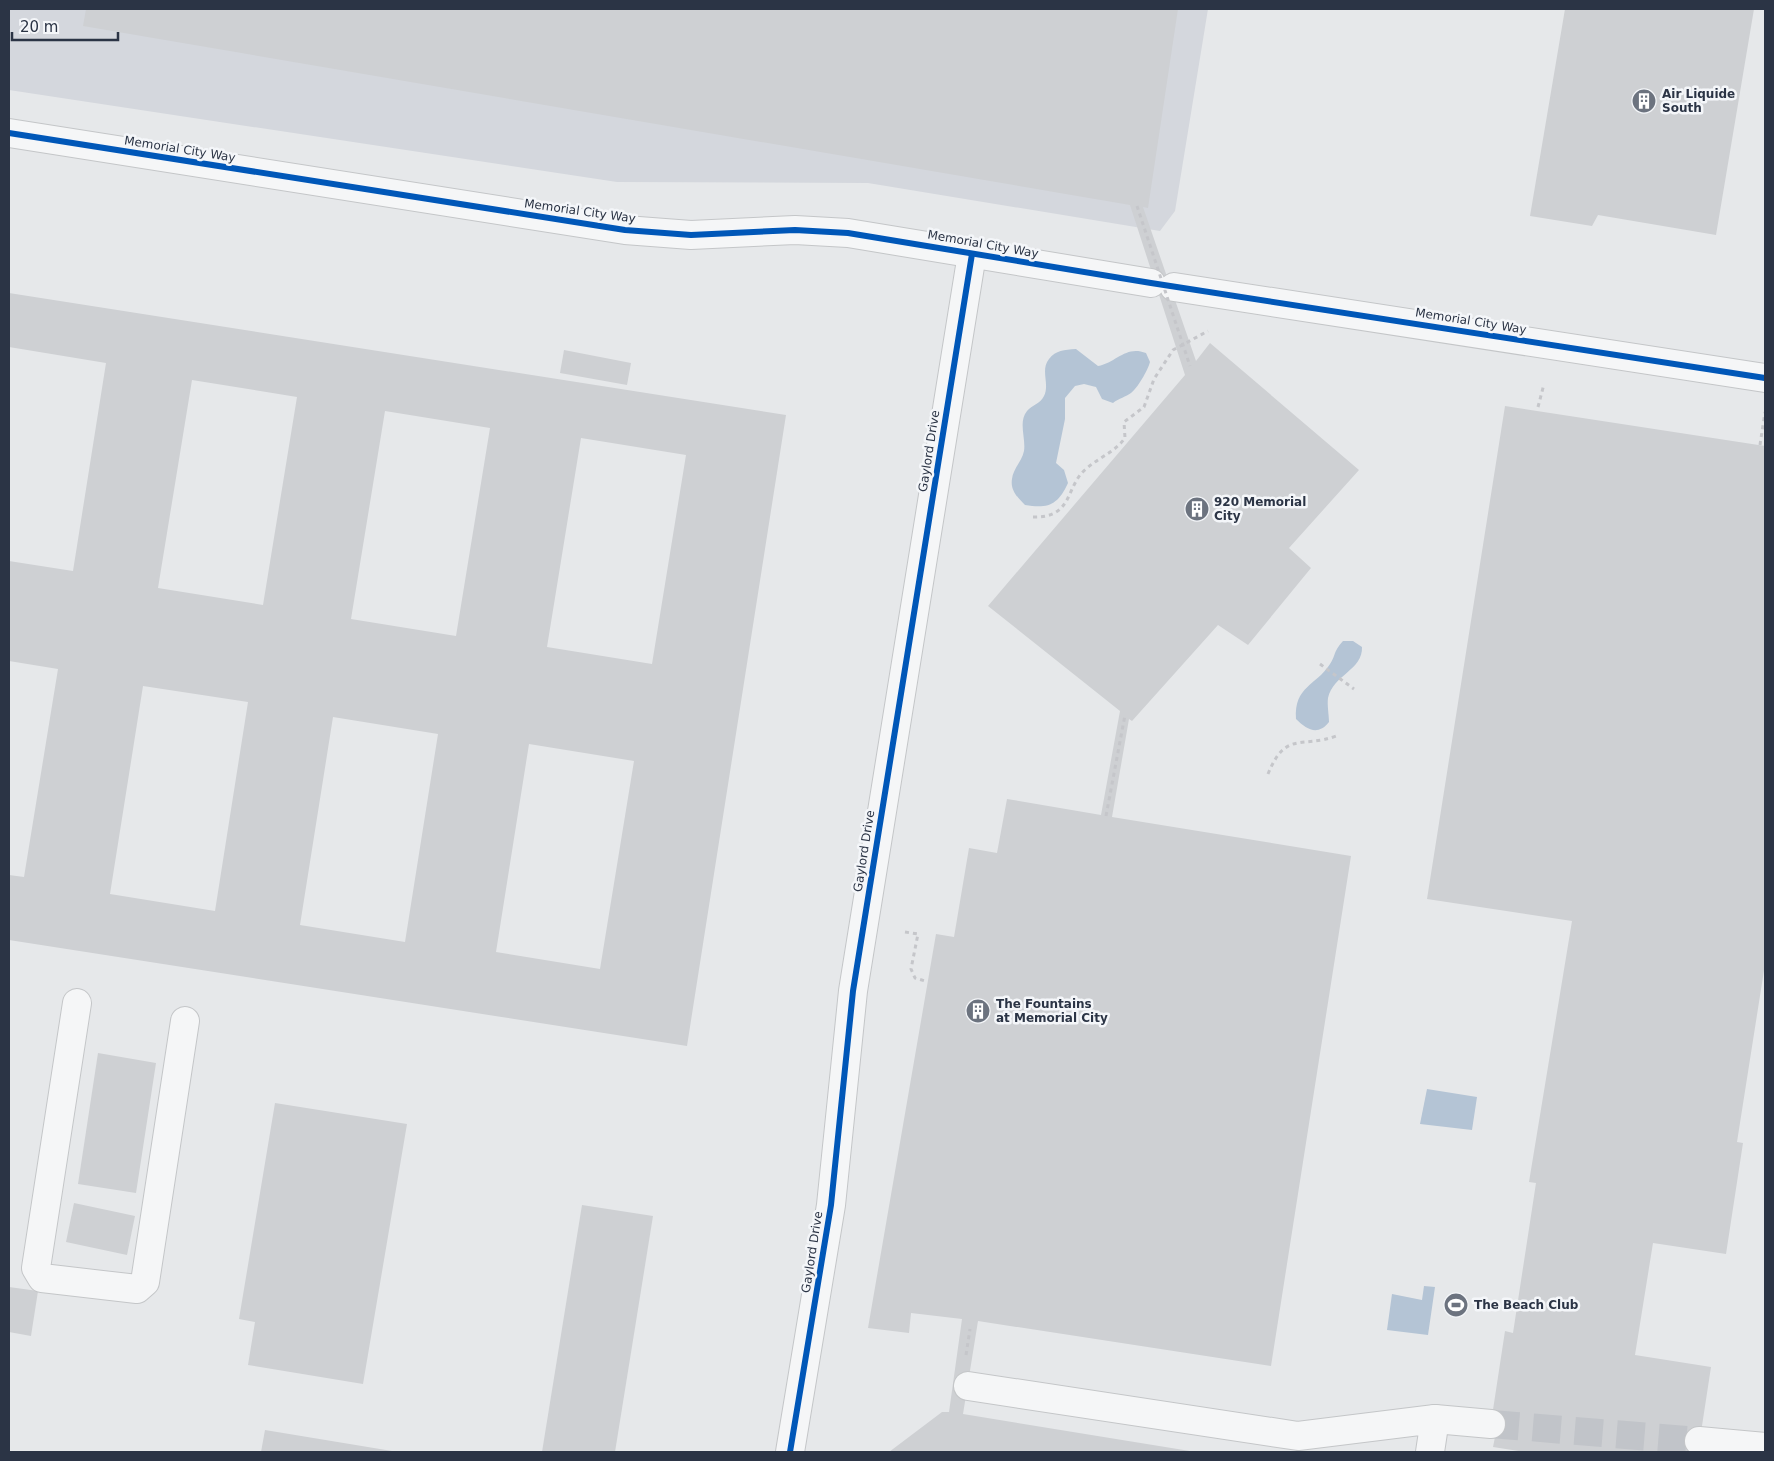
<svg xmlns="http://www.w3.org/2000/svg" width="1774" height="1461" viewBox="0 0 1774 1461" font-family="'DejaVu Sans',sans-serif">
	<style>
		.built { fill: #d4d7dd }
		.water { fill: #b4c4d5 }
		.building { fill: #ced0d3; fill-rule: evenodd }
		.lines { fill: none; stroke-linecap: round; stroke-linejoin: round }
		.minor-tunnel { stroke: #c1c4c9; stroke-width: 28; stroke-dasharray: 28 14; stroke-linecap: butt }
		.minor-casing { stroke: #c4c6c8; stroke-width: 30 }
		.path { stroke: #c5c6ca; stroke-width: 3; stroke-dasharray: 4 4; stroke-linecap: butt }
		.minor { stroke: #f5f6f7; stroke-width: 28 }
		.path-bridge { stroke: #c5c6ca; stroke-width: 3; stroke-dasharray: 4 4; stroke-linecap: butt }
		.cycleway-casing { stroke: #f4f6f9; stroke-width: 9 }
		.cycleway { stroke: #0057b8; stroke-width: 6 }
		.labels { text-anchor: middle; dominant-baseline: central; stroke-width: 5; stroke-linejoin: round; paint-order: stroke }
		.poi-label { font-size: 12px; font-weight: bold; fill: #2b3445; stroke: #f4f6f9; text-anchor: start }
		.street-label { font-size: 12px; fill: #2b3445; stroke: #f4f6f9 }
	</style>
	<rect width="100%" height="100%" fill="#e6e8ea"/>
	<polygon class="built" points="9,9 1208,9 1175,211 1160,231 868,183 617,182 9,90"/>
	<g class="water">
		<path d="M 1076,349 L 1098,366 C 1117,362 1126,345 1146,353 L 1150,362 C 1148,370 1137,389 1131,393 C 1126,397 1119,398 1113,403 L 1102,399 L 1096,387 L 1084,384 L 1075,386 L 1065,398 L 1065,419 L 1056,463 L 1064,470 L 1068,483 C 1058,505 1048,509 1025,505 C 1018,498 1010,490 1012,479 C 1013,469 1022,461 1024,451 C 1026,438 1018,422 1027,411 C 1032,405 1040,404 1044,396 C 1050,384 1040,370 1049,359 C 1056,350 1064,350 1076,349 Z"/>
		<path d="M 1343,641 L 1353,641 L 1362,647 C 1363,670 1333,675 1328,698 C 1327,705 1329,715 1329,722 C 1318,736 1307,730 1296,719 C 1294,686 1316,686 1330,664 C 1336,655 1333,652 1343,641 Z"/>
		<polygon points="1427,1089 1477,1097 1472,1130 1420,1124"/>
		<polygon points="1424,1286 1435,1287 1428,1335 1387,1330 1392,1294 1422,1300"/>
	</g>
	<g class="building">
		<polygon points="86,9 1178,9 1148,208 1143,207 1196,361 1210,343 1359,470 1289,548 1311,568 1248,645 1218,625 1132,721 1129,719 1112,817 1351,856 1271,1366 978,1321 963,1414 1196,1452 889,1452 942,1412 949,1412 962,1319 911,1313 909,1333 868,1328 936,934 954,937 969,848 997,853 1007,799 1101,815 1120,711 988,606 1185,375 1130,205 83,26"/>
		<polygon points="1565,9 1754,9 1716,235 1598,215 1592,226 1530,216"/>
		<path d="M 9,293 L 786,415 L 687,1046 L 9,940 L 9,875 L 24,877 L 58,669 L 9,661 L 9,561 L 73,571 L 106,363 L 9,347 ZM 192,380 L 297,397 L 263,605 L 158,588 ZM 385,411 L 490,428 L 456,636 L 351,619 ZM 581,438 L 686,455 L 652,664 L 547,647 ZM 143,686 L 248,702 L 215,911 L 110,894 ZM 333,717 L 438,734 L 405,942 L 300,925 ZM 529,744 L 634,761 L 600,969 L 496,952 Z"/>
		<polygon points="564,350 631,363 627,385 560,373"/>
		<polygon points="1505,406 1765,446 1765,964 1737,1142 1743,1143 1726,1254 1653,1243 1635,1355 1711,1367 1698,1452 1525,1452 1493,1447 1495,1437 1489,1436 1505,1331 1513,1333 1536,1183 1529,1182 1572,921 1427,899"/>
		<polygon points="98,1053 156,1063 136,1193 78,1184"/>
		<polygon points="275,1103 407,1124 363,1384 248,1365 255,1322 239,1319"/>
		<polygon points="74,1203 135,1216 127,1255 66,1242"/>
		<polygon points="582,1205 653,1216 615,1452 542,1452"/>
		<polygon points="9,1287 38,1291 31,1336 9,1332"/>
		<polygon points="265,1430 392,1451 392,1452 261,1452"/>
	</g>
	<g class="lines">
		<polyline class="minor-tunnel" points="1491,1424 1699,1441"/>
		<defs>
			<g id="minor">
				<polyline points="9,133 625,230 691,235 795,230 848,233 1151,283"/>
				<polyline points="1174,287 1765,378"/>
				<polyline points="77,1003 36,1268 42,1278 137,1289 145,1282 185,1021"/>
				<polyline points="968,1386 1298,1436 1435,1419 1430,1452"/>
				<polyline points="1435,1419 1491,1424"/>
				<polyline points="1699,1441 1765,1447"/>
				<polyline points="790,1452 831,1205 853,991 972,254"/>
			</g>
		</defs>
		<use href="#minor" class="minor-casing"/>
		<g class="path">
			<polyline points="1538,407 1544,384"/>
			<polyline points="1760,445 1765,412"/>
			<path d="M 1033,517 C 1074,518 1065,486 1086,469 C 1099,457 1114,453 1125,438 L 1124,422 L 1144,407 L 1154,379 L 1173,350 L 1208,331"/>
			<polyline points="1320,664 1354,689"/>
			<path d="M 1268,774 C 1286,730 1301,749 1336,736"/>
			<polyline points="1106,816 1125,715"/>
			<polyline points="905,932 918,934 911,969 915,978 925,981"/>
			<polyline points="966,1355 970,1329"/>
		</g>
		<use href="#minor" class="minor"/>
		<polyline class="path-bridge" points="1137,206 1190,366"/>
		<defs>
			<g id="cycleway">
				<polyline points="9,133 625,230 691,235 795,230 848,233 1151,283 1765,378"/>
				<polyline points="790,1452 831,1205 853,991 972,254"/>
			</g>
		</defs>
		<use href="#cycleway" class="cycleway-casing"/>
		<use href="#cycleway" class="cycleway"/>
	</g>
	<defs>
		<symbol id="building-disc" viewBox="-11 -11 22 22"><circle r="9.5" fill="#6c737f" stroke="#f4f6f9"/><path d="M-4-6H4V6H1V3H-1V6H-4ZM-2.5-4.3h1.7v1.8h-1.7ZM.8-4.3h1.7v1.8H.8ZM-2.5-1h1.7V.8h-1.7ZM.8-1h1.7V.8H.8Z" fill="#fff"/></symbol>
		<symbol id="stadium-disc" viewBox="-11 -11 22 22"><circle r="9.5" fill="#6c737f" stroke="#f4f6f9"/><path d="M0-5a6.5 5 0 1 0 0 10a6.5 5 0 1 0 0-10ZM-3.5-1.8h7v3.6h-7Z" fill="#fff"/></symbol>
	</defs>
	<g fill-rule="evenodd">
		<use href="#building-disc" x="1630" y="87" width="28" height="28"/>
		<use href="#building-disc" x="1183" y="495" width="28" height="28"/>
		<use href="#building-disc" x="964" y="997" width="28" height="28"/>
		<use href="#stadium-disc" x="1442" y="1291" width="28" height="28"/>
	</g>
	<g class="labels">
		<g class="poi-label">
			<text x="1662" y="94">Air Liquide<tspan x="1662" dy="14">South</tspan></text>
			<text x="1214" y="502">920 Memorial<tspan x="1214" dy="14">City</tspan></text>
			<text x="996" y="1004">The Fountains<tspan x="996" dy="14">at Memorial City</tspan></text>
			<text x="1474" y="1305">The Beach Club</text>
		</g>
		<g class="street-label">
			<text transform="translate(180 149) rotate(9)">Memorial City Way</text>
			<text transform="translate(580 211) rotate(8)">Memorial City Way</text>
			<text transform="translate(983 244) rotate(10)">Memorial City Way</text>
			<text transform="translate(1471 321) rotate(9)">Memorial City Way</text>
			<text transform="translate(929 451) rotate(-81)">Gaylord Drive</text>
			<text transform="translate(864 851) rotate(-81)">Gaylord Drive</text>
			<text transform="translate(812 1252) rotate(-81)">Gaylord Drive</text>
		</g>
	</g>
	<rect width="1774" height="1461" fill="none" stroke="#2b3445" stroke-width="20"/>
	<path d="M12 32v8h106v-8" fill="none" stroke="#2b3445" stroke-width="2.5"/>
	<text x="20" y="32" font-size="15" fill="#2b3445" stroke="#f4f6f9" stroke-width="4" paint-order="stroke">20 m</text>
</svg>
